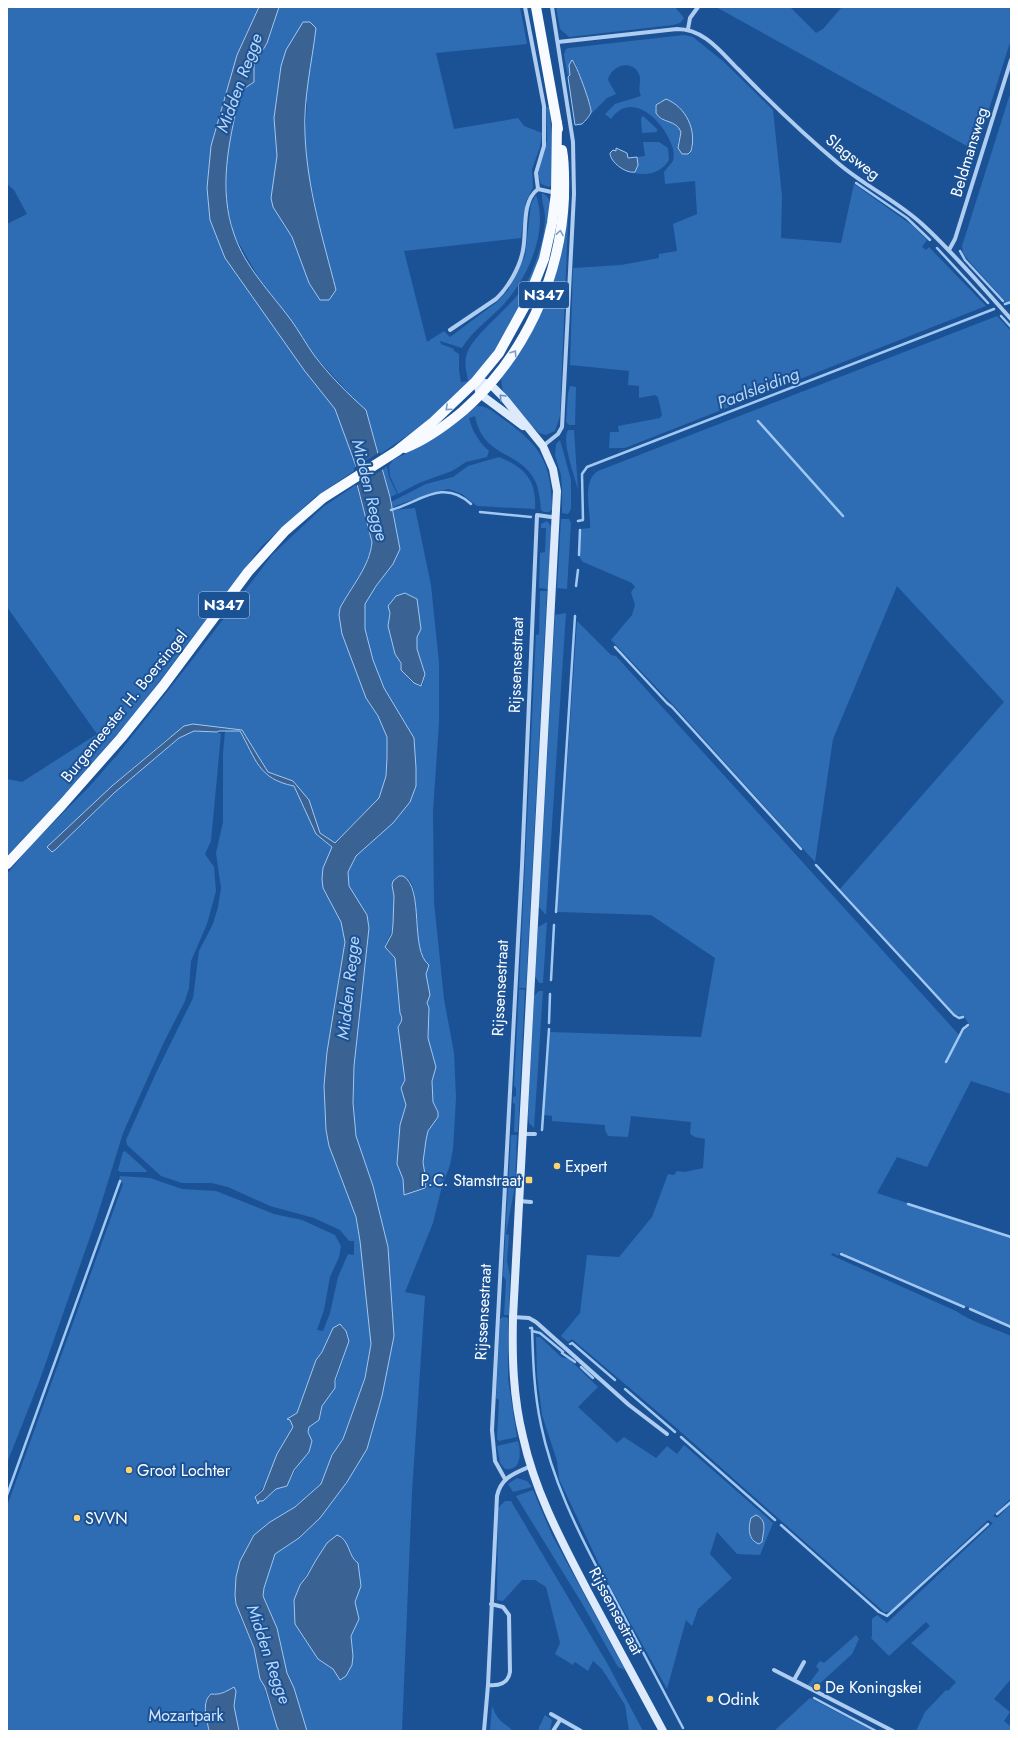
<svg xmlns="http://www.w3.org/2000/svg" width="1018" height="1738" viewBox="0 0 1018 1738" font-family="Jost,sans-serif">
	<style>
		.green { fill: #2e6cb4; fill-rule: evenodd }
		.water { fill: #3a6293; stroke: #a1c8f2 }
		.pier { fill: #1b5296 }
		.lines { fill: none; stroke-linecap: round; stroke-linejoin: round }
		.stream { stroke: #a1c8f2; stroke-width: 2.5 }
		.minor { stroke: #aecdf0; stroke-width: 4 }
		.secondary { stroke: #dceafb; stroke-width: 8 }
		.primary { stroke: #f7faff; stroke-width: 10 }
		.oneway { stroke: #7e9ec5 }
		.oneway2 { stroke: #688fbe }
		.poi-dot { fill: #ffd36d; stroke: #1b5296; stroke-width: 1.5 }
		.labels { text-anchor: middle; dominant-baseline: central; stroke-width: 4; stroke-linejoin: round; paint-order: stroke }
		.shield { fill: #1b5296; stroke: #bbcbe0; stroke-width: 1 }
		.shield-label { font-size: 15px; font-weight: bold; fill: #fff }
		.street-label { font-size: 16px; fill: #fff; stroke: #1b5296 }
		.poi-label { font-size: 16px; fill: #fff; stroke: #1b5296; text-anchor: start }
		.park-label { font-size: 16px; fill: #d5e7fb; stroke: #1b5296 }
		.water-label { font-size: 17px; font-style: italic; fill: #bad7f7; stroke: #1b5296 }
	</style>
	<rect width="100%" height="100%" fill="#1b5296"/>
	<g class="green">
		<polygon points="7,7 259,7 237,55 210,220 225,258 304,370 335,409 357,469 315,497 262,546 140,707 79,779 7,856 7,779 22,782 97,734 7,607 7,224 27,214 14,190 7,184"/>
		<path d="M 279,7 L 520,7 L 527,44 L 436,53 L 454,129 L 518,118 L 524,126 L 542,133 L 540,147 L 532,169 L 533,188 L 526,201 L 521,238 L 404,251 L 427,342 L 444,331 L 450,337 L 497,302 L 508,290 L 525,256 L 531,204 L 536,195 C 549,231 528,277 504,304 C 490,319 472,331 462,348 L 440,341 L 441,344 L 454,349 L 453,350 L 459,354 L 459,371 L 461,382 L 468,381 C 467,373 464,365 466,357 C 469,336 514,306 527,282 C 536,264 545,237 545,217 C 545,209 541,201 542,193 C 556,199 549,217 547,228 C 533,303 492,368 434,416 C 417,430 397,442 379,455 L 366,410 L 356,401 L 315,356 L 285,312 L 260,280 L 234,235 L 227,203 L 226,182 L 227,154 L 239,97 L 242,90 L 254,82 L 254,65 L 267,43 ZM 281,66 L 307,103 L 305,133 L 308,171 L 321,233 L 320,300 L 309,283 L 292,237 L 283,224 L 275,176 L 277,156 L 274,118 Z"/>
		<polygon points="556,7 675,7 684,18 680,23 673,25 569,37 560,29"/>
		<polygon points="716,7 790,7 816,33 823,29 842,7 1011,7 1011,39 976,151"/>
		<path d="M 684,35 L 693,37 L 724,62 L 773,110 L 782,196 L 781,238 L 841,243 L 854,184 L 913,226 L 927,240 L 922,247 L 926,250 L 929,247 L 986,306 L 625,448 L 609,448 L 610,432 L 619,432 L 618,426 L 660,418 L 662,415 L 658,397 L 655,395 L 639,398 L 639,386 L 628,385 L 629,371 L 570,365 L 573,268 L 621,265 L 659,258 L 659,254 L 677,251 L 673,224 L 697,214 L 695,181 L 665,184 L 664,172 L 673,161 C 674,156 674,151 672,146 C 664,122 632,89 611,119 L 605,114 L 615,104 L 641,96 C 637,88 642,81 639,74 C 632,58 610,66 608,80 L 616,94 L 607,98 L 591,114 L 591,106 L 575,62 L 569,65 L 570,75 L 568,77 L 564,55 L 566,49 L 569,48 ZM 661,101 L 693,146 L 691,151 L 688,154 L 678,143 L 681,132 C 676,119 662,124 656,113 L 655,106 Z"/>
		<polygon points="1011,91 1011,300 1006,302 968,260 963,253 962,246"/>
		<polygon points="546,107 549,107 553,141 552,185 549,187 541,184 538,175 547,140"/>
		<polygon points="643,116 657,129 657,132 642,133 641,118"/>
		<path d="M 643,142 L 659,142 L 668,148 L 669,160 C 661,173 648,176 633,173 L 638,165 L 637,157 L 645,156 Z"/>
		<path d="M 569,198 L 560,416 L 555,431 L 546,435 L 539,433 C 525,418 497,398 502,376 L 517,355 L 565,226 Z"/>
		<path d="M 997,316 L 1011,331 L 1011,1094 L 971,1081 L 927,1167 L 897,1157 L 877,1193 L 1011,1237 L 1011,1326 L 840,1252 L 838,1256 L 833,1253 L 831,1255 L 956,1311 C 972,1322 993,1328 1011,1336 L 1011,1498 L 993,1516 L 997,1518 L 1011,1504 L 1011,1679 L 994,1699 L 1010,1712 L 1004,1721 L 1011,1727 L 1011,1731 L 916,1731 L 925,1712 L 946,1690 L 948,1691 L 956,1682 L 911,1643 L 930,1626 L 926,1622 L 889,1656 L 871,1638 L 872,1636 L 872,1619 L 877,1615 L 887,1623 L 993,1523 L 988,1520 L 892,1610 L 888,1612 L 884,1612 L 673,1425 L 572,1339 L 568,1342 L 561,1336 L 580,1313 L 587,1255 L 619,1257 L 652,1217 L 668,1174 L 674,1175 L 677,1171 L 685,1172 L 703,1168 L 705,1139 L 695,1137 L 690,1134 L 691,1122 L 631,1116 L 628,1137 L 608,1136 L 605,1130 L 605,1125 L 552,1121 L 552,1116 L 544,1115 L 550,1032 L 701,1037 L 715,958 L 651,915 L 557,912 L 577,621 L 611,655 L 616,656 L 960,1036 L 966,1028 L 970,1026 L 964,1016 L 955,1015 L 840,889 L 1004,702 L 897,586 L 833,739 L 815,862 L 675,707 L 611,640 L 632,615 L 635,605 L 631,592 L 635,587 L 632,583 L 583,562 L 580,558 L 581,529 L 590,528 C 591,511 581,481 598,471 Z"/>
		<polygon points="570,386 576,387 575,425 569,425 566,422 568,393"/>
		<path d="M 476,406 C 487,405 495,413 503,419 C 541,446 551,462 552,509 L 549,512 L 544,512 L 541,510 C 540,499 539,487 533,477 C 516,450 483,457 475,416 L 469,418 C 472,431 479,442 489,451 L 487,457 L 466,462 L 452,471 L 419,483 L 398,494 L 390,476 L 389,466 L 393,460 L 422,445 Z"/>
		<path d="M 568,430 L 574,430 L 578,490 C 575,477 561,440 568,430 Z"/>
		<polygon points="560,440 571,480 571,509 568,514 562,513 562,488 561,475 555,455 556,444"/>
		<path d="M 499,457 C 525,467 537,481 535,509 L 477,506 L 462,494 L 449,489 L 435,492 L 392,507 L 391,502 L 426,484 L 453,477 L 468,466 Z"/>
		<polygon points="387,466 389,477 397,494 390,497 383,469"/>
		<path d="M 357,484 L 372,542 C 369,566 351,587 340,608 L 339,615 L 342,634 L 366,698 L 378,716 L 387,737 L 387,758 L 386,776 L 379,798 L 335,843 L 320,833 L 309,800 L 293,781 L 268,772 L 242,730 L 193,724 L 167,739 L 112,786 L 48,846 L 55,850 L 114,793 L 179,738 L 194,731 L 217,732 L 221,734 L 211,841 L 205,854 L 214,867 L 216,891 L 207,924 L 191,961 L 189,988 L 185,1001 L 163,1044 L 123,1133 L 97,1217 L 39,1382 L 7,1463 L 7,874 L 32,844 L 88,788 L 118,754 L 189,664 L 272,555 L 323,507 Z"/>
		<path d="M 415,508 L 431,585 L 439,663 L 439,723 L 433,811 L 434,902 L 444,999 L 454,1053 L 456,1098 L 453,1149 L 450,1165 L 442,1186 L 433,1223 L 405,1292 L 425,1296 L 412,1492 L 402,1731 L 307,1731 L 294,1688 L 287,1673 L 277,1628 L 263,1596 L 264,1588 L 275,1554 L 299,1538 L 320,1518 L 347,1482 L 367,1449 L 382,1396 L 394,1336 L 388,1247 L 373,1186 L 356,1136 L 353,1103 L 354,1066 L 369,928 L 367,915 L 349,886 L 348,872 L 356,856 L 393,823 L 410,802 L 416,786 L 414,738 L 384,688 L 373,660 L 365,629 L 365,604 L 376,586 L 393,564 L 400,549 L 393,510 ZM 405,593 L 417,599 L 417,649 L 424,674 L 423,685 L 419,686 L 411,681 L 401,670 L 400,660 L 395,654 L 388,626 L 390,613 L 388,606 L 395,597 ZM 399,876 C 401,877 405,877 408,879 C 422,889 410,950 429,965 L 426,974 L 427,1003 L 429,1008 L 428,1038 L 436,1067 L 432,1081 L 433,1102 L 438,1112 L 438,1117 L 428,1131 L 426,1140 L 423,1162 L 426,1181 L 425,1188 L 404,1195 L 403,1179 L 397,1164 L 400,1125 L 406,1104 L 401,1088 L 405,1080 L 402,1017 L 400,1013 L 395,958 L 388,951 L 385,945 C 395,928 395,915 394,896 C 394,892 391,887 392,883 C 393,880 396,878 399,876 ZM 341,1536 C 347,1544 350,1558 358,1563 L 361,1586 L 355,1602 L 359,1619 L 351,1636 L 353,1651 L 352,1665 L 333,1669 L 318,1659 L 295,1624 L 294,1600 L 300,1585 L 327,1543 Z"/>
		<polygon points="561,519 569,519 571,523 567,589 557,588"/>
		<polygon points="547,521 551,526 548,589 539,588 540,553 545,552 546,528 541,528 541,524"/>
		<polygon points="540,591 547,591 526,988 519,988 536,635 539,634"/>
		<polygon points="566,613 546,915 539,907 555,615"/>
		<path d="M 225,731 L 240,731 C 256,759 258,779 294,786 L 316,834 L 332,847 L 323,868 L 322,879 L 323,888 L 341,922 L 345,942 L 327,1052 L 324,1086 L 326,1130 L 329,1146 L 356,1217 L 360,1241 L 371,1344 L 365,1378 L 343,1439 L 332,1455 L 321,1484 L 295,1507 L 270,1522 L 254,1535 L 240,1561 L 236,1577 L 235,1595 L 240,1616 L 254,1648 L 260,1679 L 265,1687 L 265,1692 L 279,1731 L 239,1731 L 234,1706 L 236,1691 L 234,1687 L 220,1695 L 211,1694 C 200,1702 207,1720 209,1731 L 7,1731 L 7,1506 L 123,1184 L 119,1179 L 120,1176 L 150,1178 L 182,1189 L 216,1191 L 274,1214 L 302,1220 L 335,1235 L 341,1246 L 339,1257 L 330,1277 L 324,1310 L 317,1330 L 323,1331 L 330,1313 L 338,1277 L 348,1254 L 354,1255 L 354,1241 L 349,1241 L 340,1230 L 314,1218 L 270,1206 L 228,1187 L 211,1183 L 182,1183 L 161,1176 L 127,1145 L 126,1140 L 156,1073 L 193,998 L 199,951 L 213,924 L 218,907 L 221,888 L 216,853 L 223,822 L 223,753 ZM 343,1326 L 348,1335 L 349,1341 L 333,1390 L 322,1406 L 319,1420 L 309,1427 L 308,1432 L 312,1441 L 308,1454 L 300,1461 L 287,1486 L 276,1489 L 263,1501 L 255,1501 L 257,1494 C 270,1482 270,1471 277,1455 C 282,1445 288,1436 293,1427 L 290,1420 L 288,1419 L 297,1413 L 316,1360 L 322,1352 L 333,1328 Z"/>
		<polygon points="547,922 543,983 539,983 535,976 538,927"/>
		<polygon points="519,989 525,990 518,1132 514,1132 515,1104 513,1103 513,1097 516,1096 516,1088 514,1086"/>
		<polygon points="539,991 543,991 534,1128 529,1123 528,1115 534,996"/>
		<polygon points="511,1135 517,1135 515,1185 506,1234 509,1235 507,1261 510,1276 509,1315 504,1315 506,1280 503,1276"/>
		<polygon points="125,1151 146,1170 147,1172 120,1172 118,1170 123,1152"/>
		<polygon points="503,1317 508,1318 508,1379 517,1437 499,1441 497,1439 499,1400 496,1398 500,1319"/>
		<polygon points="536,1337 540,1337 561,1357 569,1359 598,1387 578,1407 617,1443 624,1437 656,1458 667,1446 677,1454 684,1445 773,1523 760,1555 737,1554 717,1532 710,1554 732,1578 698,1609 692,1626 686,1620 667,1689 606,1579 559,1479 557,1461 542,1415 537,1375"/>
		<path d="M 518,1441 C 521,1451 522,1472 505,1469 L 500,1463 L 497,1446 Z"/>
		<polygon points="517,1478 527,1481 532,1487 513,1492 508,1484"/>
		<polygon points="533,1490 552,1535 625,1670 618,1667 583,1605 516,1496"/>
		<polygon points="505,1501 511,1501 607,1663 643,1731 629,1731 625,1705 602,1669 593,1661 588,1671 575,1662 573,1665 555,1654 560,1643 546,1587 535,1580 522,1580 503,1601 497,1600 498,1508"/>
		<polygon points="856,1635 859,1639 852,1654 815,1688 808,1685 819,1670 816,1666 820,1661 824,1663"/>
		<polygon points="810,1698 873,1731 774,1731"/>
		<path d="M 492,1706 C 499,1724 503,1721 513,1731 L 490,1731 Z"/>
		<polygon points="545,1715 552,1720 550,1730 551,1731 539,1731 539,1727"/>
	</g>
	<g class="water">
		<path d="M 259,7 L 279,7 L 267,43 L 254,65 L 254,82 L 242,90 L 239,97 C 229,143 218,188 234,234 C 245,267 271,293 291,320 C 299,331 306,344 314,355 C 329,375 348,394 366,410 L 390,497 L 400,549 L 393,564 L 376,586 L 365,604 L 365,629 L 373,660 L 384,688 L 414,738 L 416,768 L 416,786 L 410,802 L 393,823 L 356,856 L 348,872 L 349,886 L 367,915 L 369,928 L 354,1066 L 353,1103 L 356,1136 L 373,1186 L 388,1247 L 394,1336 L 382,1396 L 367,1449 L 347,1482 L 320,1518 L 299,1538 L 275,1554 L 264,1588 L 263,1596 L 277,1628 L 287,1673 L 294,1688 L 307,1731 L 279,1731 L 277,1727 L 265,1687 L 260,1679 L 254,1648 L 236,1604 L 235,1595 L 236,1577 L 240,1561 L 254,1535 L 270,1522 L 295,1507 L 321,1484 L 332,1455 L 343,1439 L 365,1378 L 371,1344 L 360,1241 L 356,1217 L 329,1146 L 326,1130 L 324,1086 L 327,1052 L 345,942 L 341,922 L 323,888 L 322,879 L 323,868 L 332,847 L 316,834 L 294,786 C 258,779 256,759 240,731 L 219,731 L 217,732 L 194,731 L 179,738 L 114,793 L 55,850 L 52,852 L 47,847 L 112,786 L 184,726 L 193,724 L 242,730 L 268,772 L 293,781 L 309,800 L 320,833 L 335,843 L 379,798 L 386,776 L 387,758 L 387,737 L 378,716 L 366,698 L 342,634 L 339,615 L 340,608 C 351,587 370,566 372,542 L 357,484 L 357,469 L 335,409 L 304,370 L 225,258 L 210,220 L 207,188 L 211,146 L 237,55 Z"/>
		<path d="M 303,22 L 310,22 L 316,28 C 312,62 303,100 305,134 C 307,188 323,239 336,290 L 329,300 L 320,300 L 309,283 L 292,237 L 273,207 L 271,198 L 277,156 L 274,118 L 281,66 L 286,50 Z"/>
		<path d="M 572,60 C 576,63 592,107 591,112 C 590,116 585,121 582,124 L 575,125 L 568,77 L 570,75 L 569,65 Z"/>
		<path d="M 666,99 C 686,107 697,130 691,151 L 688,154 L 682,154 L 678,148 L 681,132 C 676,119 662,124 656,113 L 656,105 Z"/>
		<path d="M 616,148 L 627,153 L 628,158 L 637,157 L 638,165 L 635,172 C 626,174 610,162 610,153 L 613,150 L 616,151 Z"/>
		<polygon points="405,593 417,599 421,629 417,637 417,649 425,674 421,686 414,683 401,670 401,663 395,654 388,626 390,613 388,606 396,596"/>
		<path d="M 399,876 L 403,876 C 425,888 409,950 429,965 L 426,974 L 430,995 L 427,1003 L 429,1008 L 428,1038 L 436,1067 L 432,1081 L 433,1102 L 438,1112 L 438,1117 L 428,1131 L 426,1140 L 423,1162 L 426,1181 L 425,1188 L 404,1195 L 403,1179 L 397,1164 L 400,1125 L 406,1105 L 401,1088 L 405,1080 L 398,1027 C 402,1021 403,1019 400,1013 L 395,958 L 385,947 L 392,934 L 393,924 L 394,896 L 392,885 L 393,881 Z"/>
		<polygon points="340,1324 346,1331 349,1341 335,1380 335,1388 322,1406 319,1420 309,1427 308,1432 312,1441 309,1452 294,1470 287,1486 276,1489 263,1501 259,1501 258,1504 255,1497 263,1490 277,1454 293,1427 290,1420 287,1419 297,1413 316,1360 322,1352 333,1328"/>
		<path d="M 756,1515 C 768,1520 763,1532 762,1542 L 759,1544 C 748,1540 748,1528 751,1518 Z"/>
		<path d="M 337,1535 C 350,1539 348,1557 358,1563 L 361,1586 L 355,1602 L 359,1619 L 351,1636 L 353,1656 L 352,1665 L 346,1676 L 340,1680 L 333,1669 L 318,1659 L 295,1624 L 294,1600 L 300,1585 L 307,1576 L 316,1560 L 327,1543 Z"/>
		<path d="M 234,1687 L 236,1691 L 234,1706 L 239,1731 L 209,1731 C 207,1719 201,1702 211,1694 C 221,1695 225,1692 234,1687 Z"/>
	</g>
	<polygon class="pier" points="380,452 385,468 356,486 354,468"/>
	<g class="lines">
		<g class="stream">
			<polyline points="856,183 907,218 930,240"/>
			<polyline points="937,248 988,303"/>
			<polyline points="960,251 965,260 1003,301"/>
			<polyline points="1005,304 1011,302"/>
			<polyline points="1001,316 1011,327"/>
			<polyline points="758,421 843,516"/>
			<path d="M 391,510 C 420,502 443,478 471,504"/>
			<polyline points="480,512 531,517"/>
			<polyline points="578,521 583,520 582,474 587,467 994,309"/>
			<polyline points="579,555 580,530"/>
			<polyline points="576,586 578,570"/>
			<polyline points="615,647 667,703 672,707 801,849"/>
			<polyline points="816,865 954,1015 959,1018 963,1017"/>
			<polyline points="556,912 575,616"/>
			<polyline points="551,980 554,925"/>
			<polyline points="549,1023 550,994"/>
			<polyline points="946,1062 963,1029 968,1025"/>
			<polyline points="542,1130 549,1029"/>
			<polyline points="908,1204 1011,1237"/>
			<polyline points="841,1254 964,1307"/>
			<polyline points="970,1309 1011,1327"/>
			<path d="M 530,1328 L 532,1328 C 533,1360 534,1393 541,1425 C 552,1479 577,1530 603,1579"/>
			<polyline points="532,1331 540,1333 563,1352"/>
			<polyline points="570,1344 572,1343 615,1380"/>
			<polyline points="562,1353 575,1362"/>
			<polyline points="581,1367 593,1378"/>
			<polyline points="625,1389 675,1432"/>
			<polyline points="681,1437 775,1520"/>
			<polyline points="7,1495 120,1181"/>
			<polyline points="997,1514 1011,1502"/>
			<polyline points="781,1525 879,1612 887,1616 988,1524"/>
			<polyline points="608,1586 683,1728"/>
			<polyline points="814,1698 876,1731"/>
		</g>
		<g class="minor">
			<polyline points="525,7 544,106 544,146 536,173 538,189"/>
			<polyline points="688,29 690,18 698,7"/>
			<path d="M 558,42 L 677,29 C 704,29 720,51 738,69 C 770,102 803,134 839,164 C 865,186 897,201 922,224 C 954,253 982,287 1011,319"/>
			<polyline points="538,189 556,193"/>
			<polyline points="949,250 955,239 1011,60"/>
			<path d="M 450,330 L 496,299 C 508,288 520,267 523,250 C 527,230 521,202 538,189"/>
			<polyline points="543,446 558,434 562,427 574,194 573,142 552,7"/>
			<polyline points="523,1134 535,1134"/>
			<polyline points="519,1201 531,1202"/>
			<polyline points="513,1317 529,1318 536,1322 629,1405 667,1434"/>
			<polyline points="505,1479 495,1461 492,1430 522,866 537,515 551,517 556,516"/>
			<polyline points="774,1670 893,1731"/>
			<polyline points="794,1680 804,1662"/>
			<path d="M 488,1685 C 499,1686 508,1684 510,1672 L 509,1615 L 503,1607 L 491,1604"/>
			<polyline points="551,1714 581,1731"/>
			<path d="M 484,1731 L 488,1685 L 497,1496 C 501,1477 515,1473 531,1466"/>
			<polyline points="553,1731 560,1720"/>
		</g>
		<g class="secondary">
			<path d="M 476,381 L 490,384 L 504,398 L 543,446 L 553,469 L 557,491 L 513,1317 C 512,1357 513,1397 523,1437 C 535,1492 561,1540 587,1590 C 612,1637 638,1684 663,1731"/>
			<polyline points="476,381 480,394 523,426"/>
		</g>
		<g class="primary">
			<polyline points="536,7 558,129"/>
			<path d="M 405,448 C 426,440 445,426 463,411 C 524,357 560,280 564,198 C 564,182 565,166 562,150"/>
			<polyline points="7,864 62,805 121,738 163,686 248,572 285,531 323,498 397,451 432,423 476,381 499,353 527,302 544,259 552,223 556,193 557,123"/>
		</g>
	</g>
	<defs><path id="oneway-chevron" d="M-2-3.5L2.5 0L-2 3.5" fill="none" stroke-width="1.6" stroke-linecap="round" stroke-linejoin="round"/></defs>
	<g class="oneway">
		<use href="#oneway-chevron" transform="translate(560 233) rotate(-81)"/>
		<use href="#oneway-chevron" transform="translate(514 353) rotate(-56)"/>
		<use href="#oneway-chevron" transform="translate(448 408) rotate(138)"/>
	</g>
	<use class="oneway2" href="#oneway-chevron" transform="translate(502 397) rotate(-133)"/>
	<g class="poi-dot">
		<circle cx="557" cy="1166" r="4"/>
		<rect x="525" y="1176" width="8" height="8" rx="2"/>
		<circle cx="129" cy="1470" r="4"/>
		<circle cx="77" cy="1518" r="4"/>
		<circle cx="817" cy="1687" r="4"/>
		<circle cx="710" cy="1699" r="4"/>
	</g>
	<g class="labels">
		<g class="shield">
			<rect x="519" y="282" width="50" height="26" rx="3"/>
			<rect x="199" y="592" width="50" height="26" rx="3"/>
		</g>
		<g class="shield-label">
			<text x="544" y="295">N347</text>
			<text x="224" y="605">N347</text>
		</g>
		<g class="street-label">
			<text transform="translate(969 152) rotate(-73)">Beldmansweg</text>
			<text transform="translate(853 157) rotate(38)">Slagsweg</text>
			<text transform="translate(516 665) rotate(-88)">Rijssensestraat</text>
			<text transform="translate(124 706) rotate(-51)">Burgemeester H. Boersingel</text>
			<text transform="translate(500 988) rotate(-87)">Rijssensestraat</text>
			<text transform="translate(483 1312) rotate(-87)">Rijssensestraat</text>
			<text transform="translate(616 1611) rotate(62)">Rijssensestraat</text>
		</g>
		<g class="poi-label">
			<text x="565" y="1166">Expert</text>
			<text x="521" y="1180" text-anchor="end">P.C. Stamstraat</text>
			<text x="137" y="1470">Groot Lochter</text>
			<text x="85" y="1518">SVVN</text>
			<text x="825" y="1687">De Koningskei</text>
			<text x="718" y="1699">Odink</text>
		</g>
		<g class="park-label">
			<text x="186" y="1715">Mozartpark</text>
		</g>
		<g class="water-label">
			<text transform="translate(239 83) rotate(-70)">Midden Regge</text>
			<text transform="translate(758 388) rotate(-21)">Paalsleiding</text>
			<text transform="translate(370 490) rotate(76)">Midden Regge</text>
			<text transform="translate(348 988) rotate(-84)">Midden Regge</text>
			<text transform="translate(269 1654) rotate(71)">Midden Regge</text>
		</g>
	</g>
	<rect width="1018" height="1738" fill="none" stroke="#ffffff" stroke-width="16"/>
</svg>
